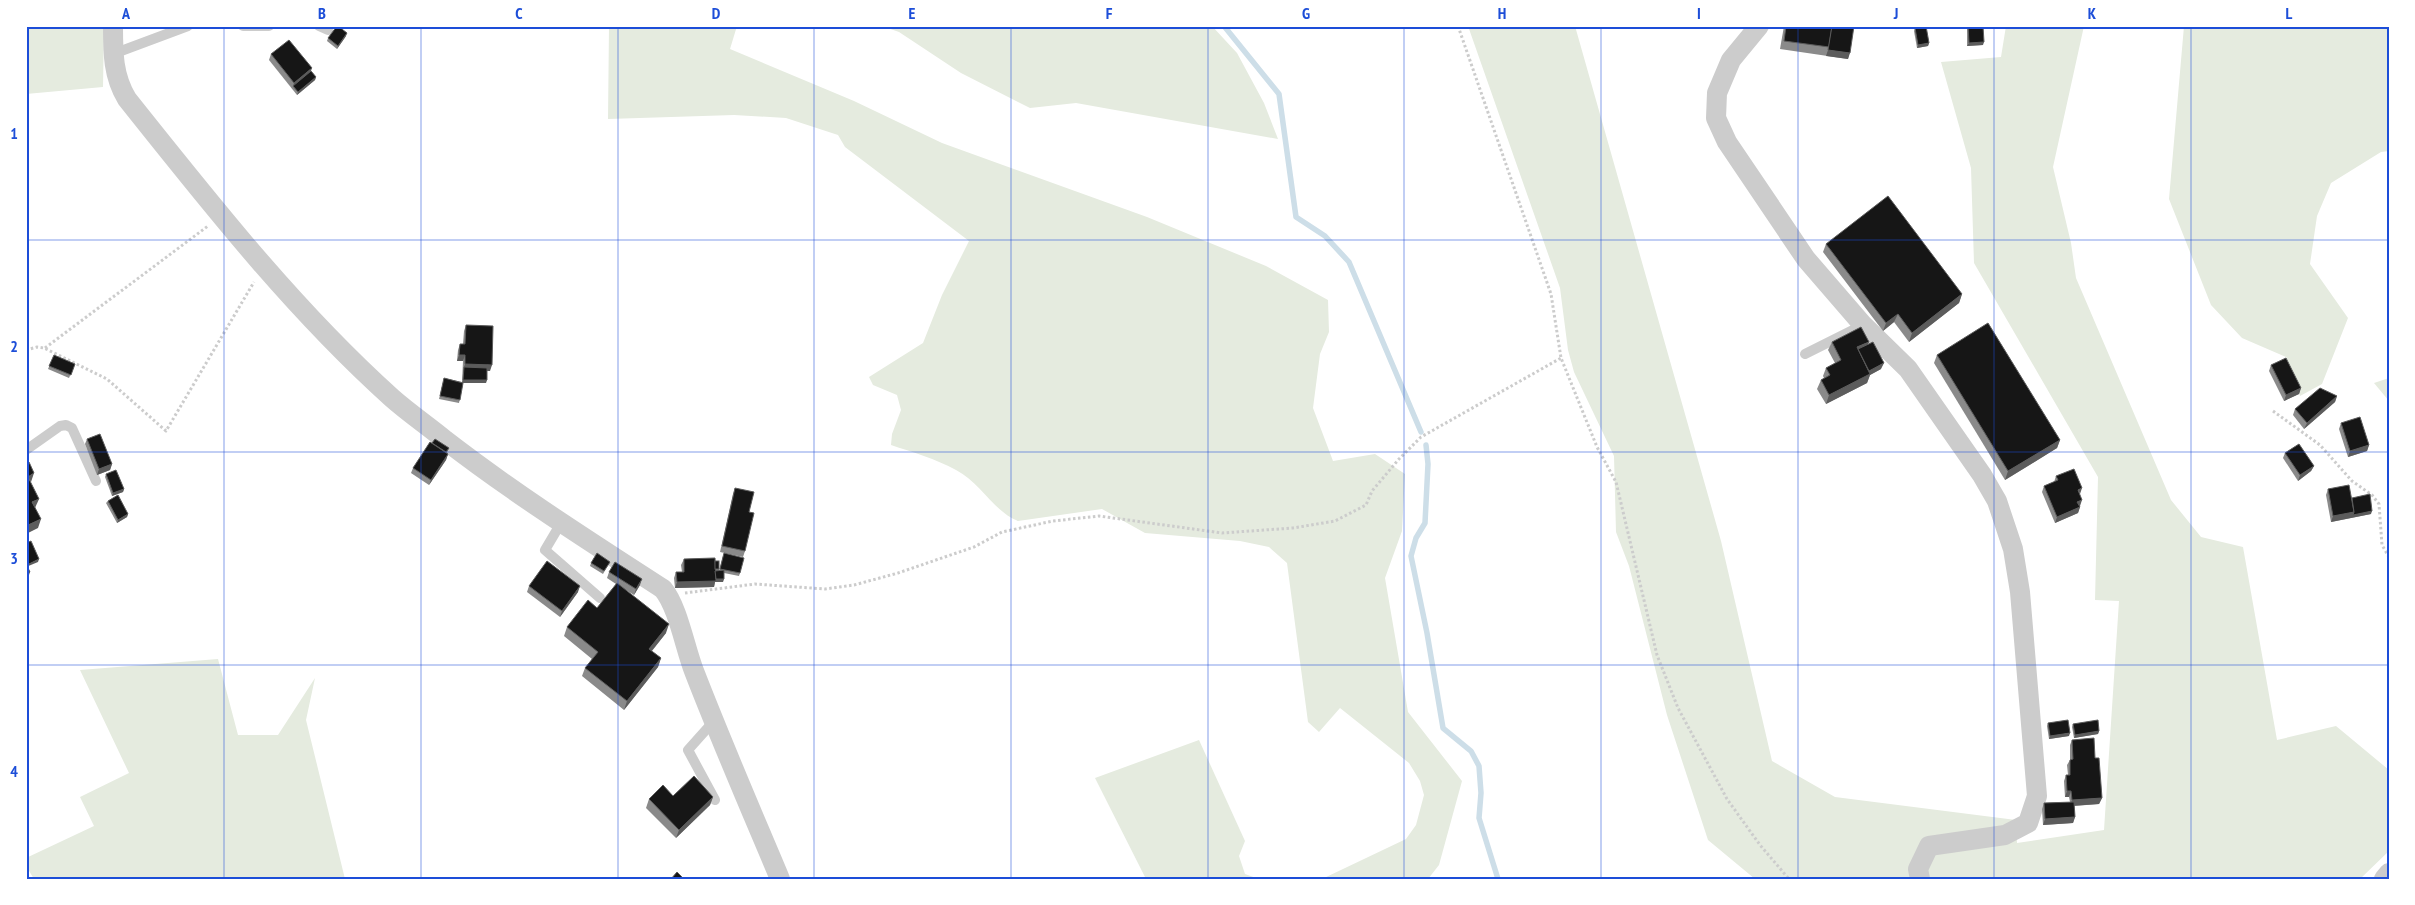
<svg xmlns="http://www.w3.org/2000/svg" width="2415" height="905" viewBox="0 0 2415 905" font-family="'PT Sans Narrow',sans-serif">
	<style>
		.green { fill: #e5ebdf }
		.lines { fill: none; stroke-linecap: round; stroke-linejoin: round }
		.stream { stroke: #cddee8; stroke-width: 5.5 }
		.path { stroke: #ccc; stroke-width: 3; stroke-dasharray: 2.5 2.5; stroke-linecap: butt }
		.service { stroke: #ccc; stroke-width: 10 }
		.minor { stroke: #ccc; stroke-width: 20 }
		.wall { fill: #8a8a8a }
		.shaded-wall { fill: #5c5c5c }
		.building { fill: #161616; stroke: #5c5c5c }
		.grid { fill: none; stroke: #1d4ed8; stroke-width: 1; stroke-opacity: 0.55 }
		.neatline { fill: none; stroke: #1d4ed8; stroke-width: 2 }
		.grid-label { font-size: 16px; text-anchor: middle; font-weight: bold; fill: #1d4ed8 }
	</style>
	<rect width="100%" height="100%" fill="#fff"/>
	<g class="green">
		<polygon points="26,26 104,26 103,87 26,94"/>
		<path d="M 737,26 L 730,49 L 854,101 L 942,143 L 1147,217 L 1266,266 L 1328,300 L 1329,332 L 1320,354 L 1313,408 L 1333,461 L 1375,454 L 1405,474 L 1402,531 L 1385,578 L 1408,712 L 1462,781 L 1439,865 L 1428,879 L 1322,879 L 1406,839 L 1416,825 L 1424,795 L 1420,781 L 1409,763 L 1340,708 L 1319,732 L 1308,722 L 1287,563 L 1269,547 L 1240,541 L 1145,533 L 1102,509 L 1018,521 C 993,511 981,483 956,470 C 936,459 912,452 891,445 L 892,434 L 901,410 L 897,395 L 873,385 L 869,377 L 923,343 L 942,295 L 969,241 L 845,147 L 838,135 L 786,118 L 734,115 L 608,119 L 609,26 Z"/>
		<polygon points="882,26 1212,26 1237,53 1264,103 1278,139 1076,103 1030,108 961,73 899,32"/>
		<polygon points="1468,26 1575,26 1721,541 1772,761 1835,797 2016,820 2017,843 2104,830 2119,601 2095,600 2098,477 1974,263 1971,168 1941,62 2001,57 2006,26 2084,26 2053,167 2071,243 2076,278 2171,500 2201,537 2243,547 2277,740 2336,726 2389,770 2389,851 2360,879 1755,879 1708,840 1667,715 1629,566 1616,532 1614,456 1574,372 1568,350 1560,288"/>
		<polygon points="2184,26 2389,26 2389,151 2381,152 2331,183 2317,216 2310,264 2348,318 2322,384 2300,396 2286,357 2242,338 2211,305 2169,199"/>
		<polygon points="2389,378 2389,401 2374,383"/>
		<polygon points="218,659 238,735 278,735 315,678 306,720 345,879 34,879 26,866 26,858 94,826 80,797 129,773 80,670"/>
		<polygon points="1199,740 1245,841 1239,856 1245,874 1259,879 1146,879 1095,778"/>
	</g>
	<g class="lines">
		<g class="stream">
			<polyline points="1224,26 1279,94 1296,217 1325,236 1349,262 1421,432"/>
			<polyline points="1426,445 1428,464 1425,523 1416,538 1411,556 1427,633 1443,728 1471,751 1479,766 1481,793 1479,818 1498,879"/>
		</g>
		<g class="path">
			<polyline points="1458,26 1551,294 1561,358 1597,447 1616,482 1657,655 1678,708 1727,799 1760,845 1789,879"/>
			<polyline points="45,348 208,226"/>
			<polyline points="26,350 37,347 44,348 107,379 166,431 254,282"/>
			<polyline points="2273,411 2320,445 2352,481 2372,495 2379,504 2382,545 2389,557"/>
			<polyline points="685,593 755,584 825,589 854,585 898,573 974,547 1002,532 1053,521 1099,516 1222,533 1293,528 1335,521 1366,505 1372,491 1399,459 1421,437 1561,358"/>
		</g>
		<g class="service">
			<polyline points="243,26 269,26"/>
			<polyline points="319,26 328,30"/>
			<polyline points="113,54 188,26"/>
			<polyline points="1805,354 1863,325"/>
			<polyline points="26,450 60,426 66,425 72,428 96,481"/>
			<polyline points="561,523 545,550 600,598"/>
			<polyline points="713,722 688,750 715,800"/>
		</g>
		<g class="minor">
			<path d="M 113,26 C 113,53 113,76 127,99 C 210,203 293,309 392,398 C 409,413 428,426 445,440 C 515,494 589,541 663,589 C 678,607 685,648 694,671 C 721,741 751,810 780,879"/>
			<polyline points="1759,26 1731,60 1717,93 1716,118 1727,142 1806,259 1863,325 1908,369 1982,475 1997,501 2013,549 2020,592 2037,796 2028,823 2005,835 1929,846 1918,869 1920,879"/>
			<polyline points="2384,879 2389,873"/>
		</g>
	</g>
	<g class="wall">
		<polygon points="1784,26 1854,26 1848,59 1780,49"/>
		<polygon points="1967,26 1983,26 1983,45 1967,46"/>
		<polygon points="1915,28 1929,43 1928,46 1917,48 1914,31"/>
		<polygon points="346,36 337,49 327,41 328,38"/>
		<polygon points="271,54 311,71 316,77 315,80 297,95 269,60"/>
		<polygon points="1826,244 1962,294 1959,303 1909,342 1894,322 1883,331 1823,252"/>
		<polygon points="466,325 490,371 487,371 486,383 463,383 459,403 439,399 444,378 462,382 463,361 457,361 458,350 460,344 463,344 464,331"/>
		<polygon points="1832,342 1867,345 1881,369 1870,375 1867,383 1826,404 1817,389 1821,380 1824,378 1823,376 1826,368 1835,363 1828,350"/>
		<polygon points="54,355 75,364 69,378 48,369"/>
		<polygon points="1937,355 2060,440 2057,448 2005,480 1934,363"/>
		<polygon points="2271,365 2301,388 2299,394 2284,401 2269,371"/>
		<polygon points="2337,396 2335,402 2304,429 2293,415 2295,409"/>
		<polygon points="2341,423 2369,445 2367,451 2348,457 2339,429"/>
		<polygon points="87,439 112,464 110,470 97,475 85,444"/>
		<polygon points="432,443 449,448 447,453 448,454 446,460 429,485 411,473 413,468"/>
		<polygon points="2285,453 2314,466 2311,471 2298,481 2283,458"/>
		<polygon points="106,474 124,489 123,492 112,496 105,477"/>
		<polygon points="2056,476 2079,494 2080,507 2078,513 2055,523 2042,492 2044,486 2054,482"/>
		<polygon points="735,488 749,512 745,551 743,557 720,552 733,494"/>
		<polygon points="2328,489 2352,498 2371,514 2331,522 2326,495"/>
		<polygon points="108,501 128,514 127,517 117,523 106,503"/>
		<polygon points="723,556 740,573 739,576 724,573 723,582 715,582 714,587 675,588 674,578 676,572 682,572 681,565 684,559 715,561 719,569 719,571"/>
		<polygon points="610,562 603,574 590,566 591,563"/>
		<polygon points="609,572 640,585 634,595 626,590 666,633 652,651 661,658 658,667 624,710 582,676 585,668 592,659 564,636 567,627 597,608 616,584 607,578"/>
		<polygon points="529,586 578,592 560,617 527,592"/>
		<polygon points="2048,723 2069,736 2049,739 2047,726"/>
		<polygon points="2073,724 2099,731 2098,734 2074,738 2072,727"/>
		<polygon points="2072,740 2095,758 2102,798 2099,804 2074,806 2075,817 2073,823 2043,825 2042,809 2044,803 2070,802 2069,797 2065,797 2064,781 2066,775 2068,775 2067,765 2070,760 2070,745"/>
		<polygon points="673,796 713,797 710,805 676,838 646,808 649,799"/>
	</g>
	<g class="shaded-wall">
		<polygon points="347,33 346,36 337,49 338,46"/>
		<polygon points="1984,42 1983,45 1967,46 1969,43"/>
		<polygon points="1929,43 1928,46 1917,48 1918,45"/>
		<polygon points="1828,50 1850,53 1848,59 1826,56"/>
		<polygon points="312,68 310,74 293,86 294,83"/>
		<polygon points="316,77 315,80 297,95 298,92"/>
		<polygon points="1962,294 1959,303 1909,342 1912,333"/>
		<polygon points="1898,314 1894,322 1883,331 1886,323"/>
		<polygon points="1869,342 1865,350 1858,354 1857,347"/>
		<polygon points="459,355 465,355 463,361 457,361"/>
		<polygon points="1884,363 1881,369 1870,375 1867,383 1826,404 1829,395 1867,372"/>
		<polygon points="465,364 492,365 490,371 464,370 464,367 463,370"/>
		<polygon points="463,380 487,380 486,383 462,383"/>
		<polygon points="2301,388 2299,394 2284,401 2286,395"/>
		<polygon points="2337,396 2335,402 2304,429 2307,423"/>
		<polygon points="2060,440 2057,448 2005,480 2008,471"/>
		<polygon points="2369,445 2367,451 2348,457 2350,451"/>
		<polygon points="448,454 446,460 429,485 431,480"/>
		<polygon points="112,464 110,470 97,475 99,469"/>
		<polygon points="2314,466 2311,471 2298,481 2300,475"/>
		<polygon points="34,473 31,482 28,477"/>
		<polygon points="2082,488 2080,494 2078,490"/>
		<polygon points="124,489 123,492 112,496 113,493"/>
		<polygon points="39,499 35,508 32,502"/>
		<polygon points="2082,500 2080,506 2075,508 2077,502"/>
		<polygon points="2080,507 2078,513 2055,523 2057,517"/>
		<polygon points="2372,511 2371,514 2331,522 2333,516 2354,512"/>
		<polygon points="128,514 127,517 117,523 118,520"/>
		<polygon points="41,519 38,528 26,534 26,526"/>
		<polygon points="39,559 38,562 26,567 27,565"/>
		<polygon points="30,572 28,578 26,579 26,574"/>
		<polygon points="642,579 640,585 634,595 636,589"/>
		<polygon points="714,579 724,579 723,582 715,582 714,587 675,588 677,582"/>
		<polygon points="580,586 578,592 560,617 562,611"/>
		<polygon points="669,624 666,633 646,658 649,649"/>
		<polygon points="661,658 658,667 624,710 627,701"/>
		<polygon points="2099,731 2098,734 2074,738 2075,735"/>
		<polygon points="2070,733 2069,736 2049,739 2050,736"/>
		<polygon points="2067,791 2071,791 2069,797 2065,797"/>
		<polygon points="713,797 710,805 676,838 679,830"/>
		<polygon points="2102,798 2099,804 2070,806 2072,800"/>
		<polygon points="2075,817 2073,823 2043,825 2045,819"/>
	</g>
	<g class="building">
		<polygon points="337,26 338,26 347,33 338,46 328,38"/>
		<polygon points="1786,26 1832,26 1829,47 1784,41"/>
		<polygon points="1832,26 1854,26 1850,53 1828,50"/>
		<polygon points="1923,26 1926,26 1929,43 1918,45 1915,28"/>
		<polygon points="1968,26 1983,26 1984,42 1969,43"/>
		<polygon points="289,40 312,68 294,83 271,54"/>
		<polygon points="311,71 316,77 298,92 293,86"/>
		<polygon points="1888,196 1962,294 1912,333 1898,314 1886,323 1826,244"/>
		<polygon points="1988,323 2060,440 2008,471 1937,355"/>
		<polygon points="466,325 493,326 492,365 465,364 465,355 459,355 460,344 465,344"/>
		<polygon points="1861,327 1869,342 1857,347 1870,374 1829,395 1821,380 1830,375 1826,368 1841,360 1832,342"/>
		<polygon points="1873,342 1884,363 1869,371 1858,349"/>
		<polygon points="54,355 75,364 71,375 49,366"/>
		<polygon points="2286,358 2301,388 2286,395 2271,365"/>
		<polygon points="464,367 487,368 487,380 463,380"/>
		<polygon points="444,378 463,383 460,400 440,396"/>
		<polygon points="2320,388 2337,396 2307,423 2295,409"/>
		<polygon points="2360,417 2369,445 2350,451 2341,423"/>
		<polygon points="100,434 112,464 99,469 87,439"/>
		<polygon points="435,439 449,448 446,452 432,443"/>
		<polygon points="430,442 448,454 431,480 413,468"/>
		<polygon points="2299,444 2314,466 2300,475 2285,453"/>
		<polygon points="29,462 34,473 28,477 39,499 32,502 41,519 26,526 26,463"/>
		<polygon points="2074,469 2082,488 2078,490 2082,500 2077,502 2080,507 2057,517 2044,486 2058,480 2056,476"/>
		<polygon points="116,470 124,489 113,493 106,474"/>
		<polygon points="2349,485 2354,512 2333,516 2328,489"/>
		<polygon points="735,488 754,492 749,512 754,513 745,551 722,546"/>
		<polygon points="2370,494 2372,511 2353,515 2354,512 2352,498"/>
		<polygon points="118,495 128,514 118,520 108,501"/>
		<polygon points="31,541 39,559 27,565 26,543"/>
		<polygon points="597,553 610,562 604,571 591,563"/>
		<polygon points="724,553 744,558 740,573 720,569"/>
		<polygon points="715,558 716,581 677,582 676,572 684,572 684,559"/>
		<polygon points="547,561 580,586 562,611 529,586"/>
		<rect x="715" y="561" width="4" height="8"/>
		<polygon points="615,562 642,579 636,589 609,572"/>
		<polygon points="26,564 30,572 26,574"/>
		<polygon points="724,570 724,579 716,579 715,571"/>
		<polygon points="617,583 669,624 649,649 661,658 627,701 585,668 598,652 567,627 588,600 597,608"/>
		<polygon points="2068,720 2070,733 2050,736 2048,723"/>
		<polygon points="2098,720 2099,731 2075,735 2073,724"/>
		<polygon points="2094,738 2095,758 2099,758 2102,798 2072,800 2071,791 2067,791 2066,775 2070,775 2070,760 2073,759 2072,740"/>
		<polygon points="694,776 713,797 679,830 649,799 663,785 673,796"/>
		<polygon points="2074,802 2075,817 2045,819 2044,803"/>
		<polygon points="677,872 684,879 671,879"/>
	</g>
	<path class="grid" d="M 224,26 L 224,879M 421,26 L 421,879M 618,26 L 618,879M 814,26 L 814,879M 1011,26 L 1011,879M 1208,26 L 1208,879M 1404,26 L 1404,879M 1601,26 L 1601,879M 1798,26 L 1798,879M 1994,26 L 1994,879M 2191,26 L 2191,879M 26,240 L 2389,240M 26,452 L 2389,452M 26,665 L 2389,665"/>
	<rect width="2415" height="905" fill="none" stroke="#ffffff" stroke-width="55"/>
	<rect x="28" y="28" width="2360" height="850" class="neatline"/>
	<g class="grid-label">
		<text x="126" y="19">A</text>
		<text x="322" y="19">B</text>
		<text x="519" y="19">C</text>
		<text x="716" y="19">D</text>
		<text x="912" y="19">E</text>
		<text x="1109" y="19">F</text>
		<text x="1306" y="19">G</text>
		<text x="1502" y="19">H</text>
		<text x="1699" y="19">I</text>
		<text x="1896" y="19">J</text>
		<text x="2092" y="19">K</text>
		<text x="2289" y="19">L</text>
		<text x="14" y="139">1</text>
		<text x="14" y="352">2</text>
		<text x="14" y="564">3</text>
		<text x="14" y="777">4</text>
	</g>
</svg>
